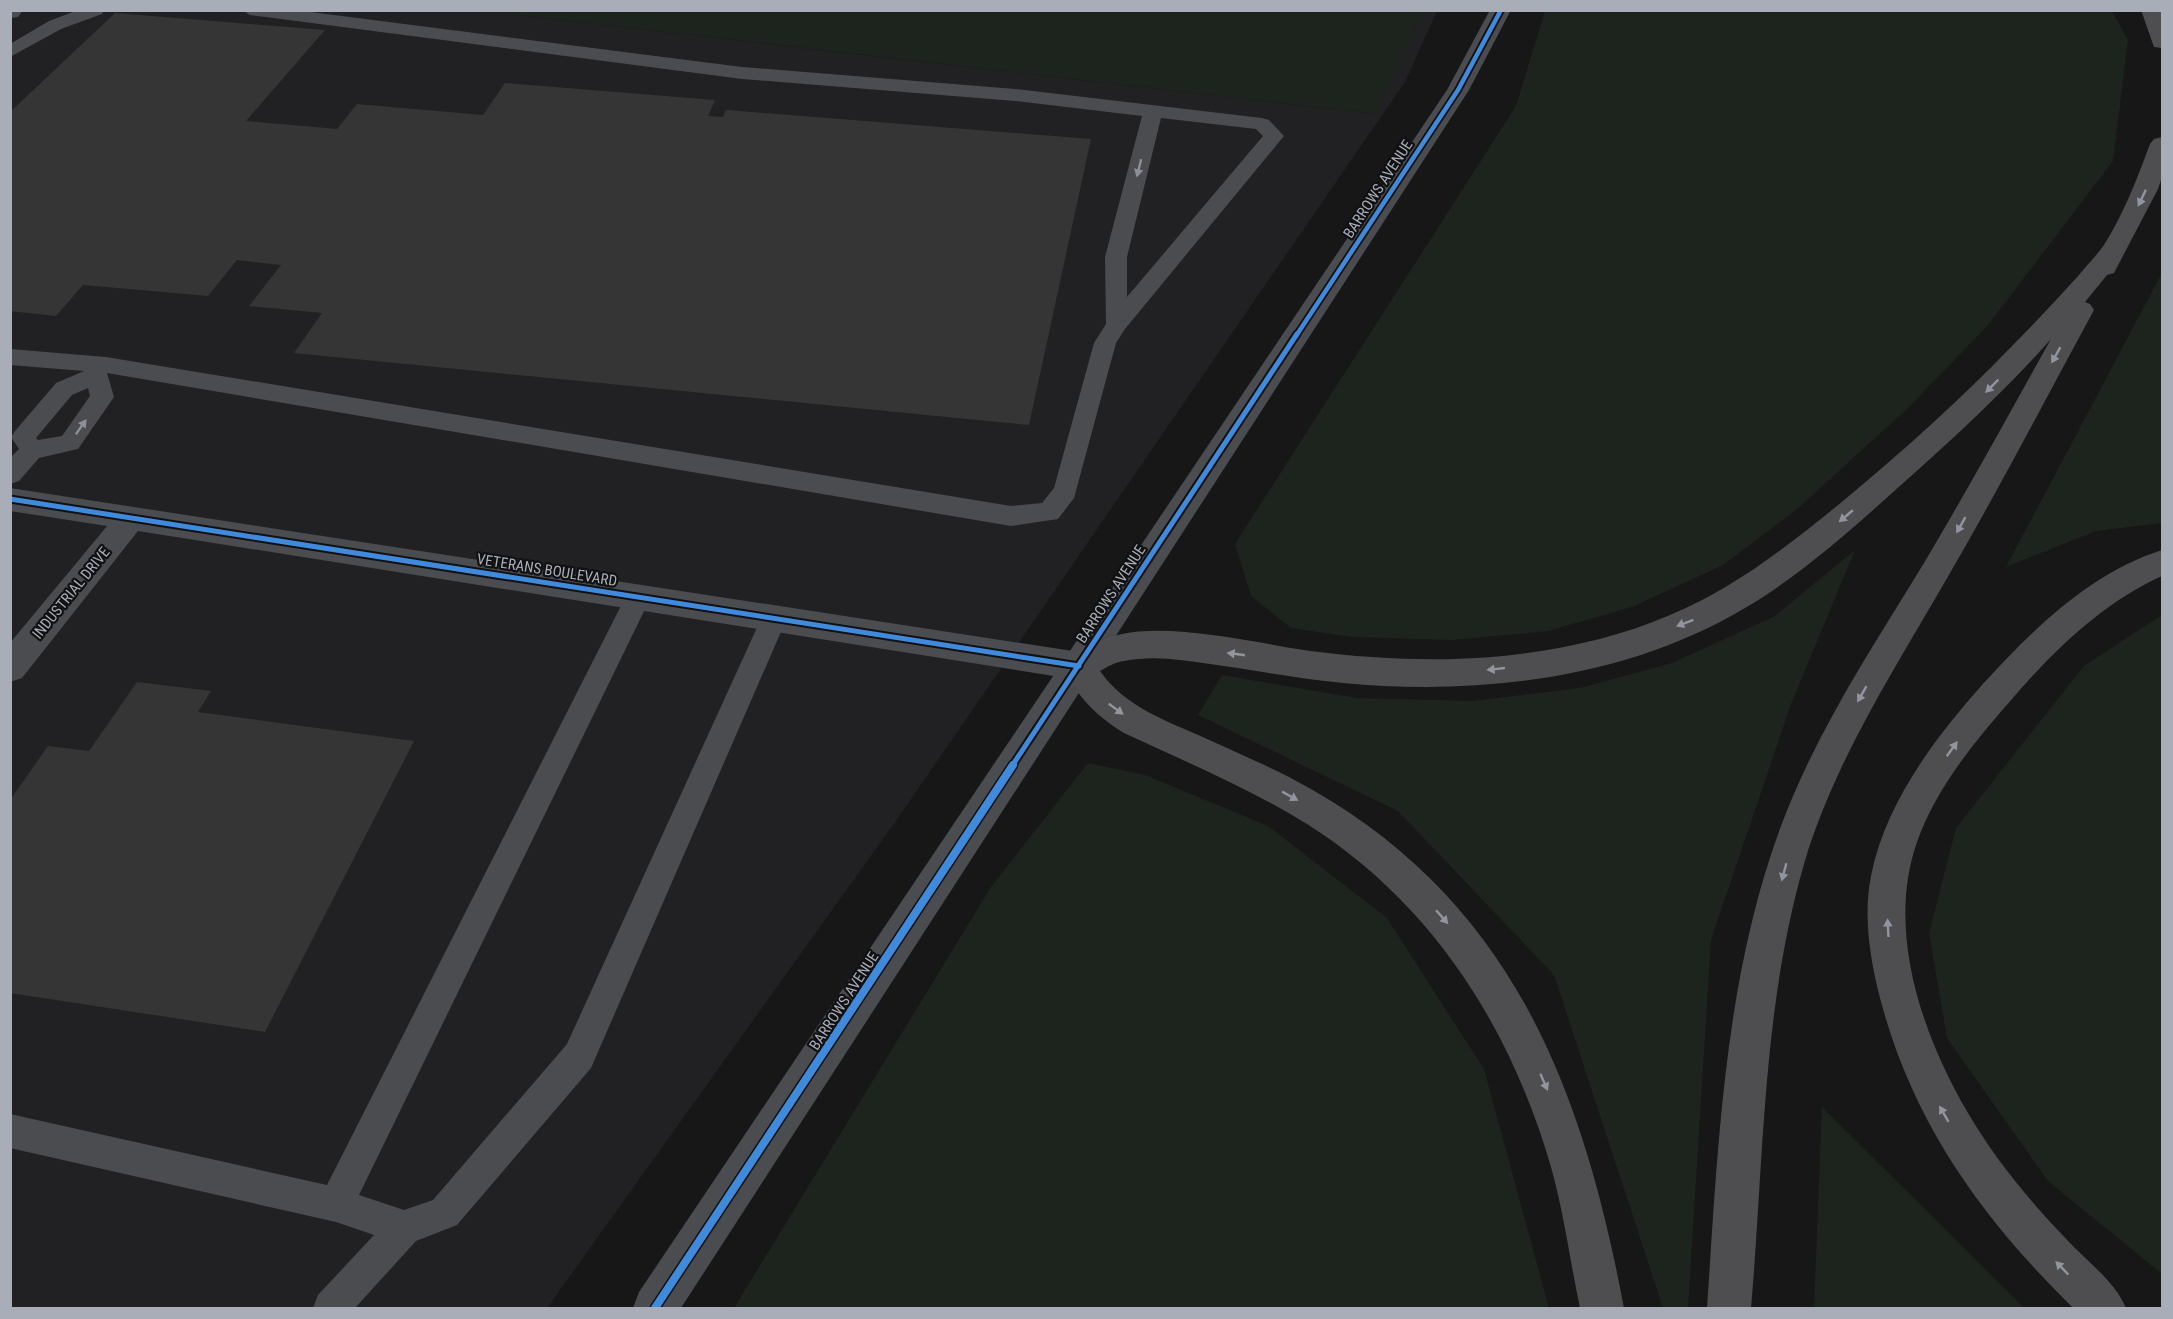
<svg xmlns="http://www.w3.org/2000/svg" width="2173" height="1319" viewBox="0 0 2173 1319" font-family="'Roboto Condensed',sans-serif">
	<style>
		.built { fill: #212123 }
		.green { fill: #1d241e }
		.building { fill: #353536 }
		.lines { fill: none; stroke-linecap: round; stroke-linejoin: round }
		.service { fill: #4b4c50; fill-rule: evenodd }
		.minor { fill: #4b4c50; fill-rule: evenodd }
		.tertiary { fill: #4b4c50; fill-rule: evenodd }
		.motorway { fill: #4e4e51; fill-rule: evenodd }
		.cycleway-far2-casing { stroke: #111113; stroke-width: 8 }
		.cycleway-far1-casing { stroke: #111113; stroke-width: 9 }
		.cycleway-casing { stroke: #111113; stroke-width: 11 }
		.cycleway-far2 { stroke: #408adc; stroke-width: 4.5 }
		.cycleway-far1 { stroke: #408adc; stroke-width: 5 }
		.cycleway { stroke: #408adc; stroke-width: 8 }
		.oneway { fill: #8c9099 }
		.oneway2 { fill: #92959e }
		.labels { text-anchor: middle; dominant-baseline: central; stroke-width: 4.5; stroke-linejoin: round; paint-order: stroke }
		.street-label { font-size: 15px; fill: #a8adb8; stroke: #111113 }
	</style>
	<rect width="100%" height="100%" fill="#171717"/>
	<polygon class="built" points="10,11 484,11 1375,114 1422,11 1437,11 1405,82 898,818 547,1308 11,1308"/>
	<g class="green">
		<polygon points="484,11 1422,10 1422,11 1376,114"/>
		<polygon points="1545,11 2112,11 2128,40 2113,161 1988,325 1907,409 1796,510 1723,565 1632,607 1548,631 1452,640 1352,637 1291,628 1251,596 1235,544 1516,106"/>
		<polygon points="2162,273 2162,523 2096,531 2006,567"/>
		<polygon points="1855,550 1791,704 1711,940 1688,1308 1663,1308 1554,975 1398,811 1198,715 1222,675 1357,698 1472,701 1580,688 1672,663 1775,616"/>
		<polygon points="2162,615 2162,1274 2048,1181 1947,1038 1929,933 1956,828 2084,666"/>
		<polygon points="1088,763 1145,775 1268,826 1387,918 1484,1069 1549,1308 734,1308 991,887"/>
		<polygon points="1822,1107 2024,1308 1814,1308"/>
	</g>
	<g class="building">
		<polygon points="115,13 325,30 246,121 337,129 357,104 483,115 505,83 715,100 708,116 723,117 726,110 1091,139 1029,425 294,353 322,313 249,306 281,265 237,260 208,296 83,285 56,316 10,311 10,112"/>
		<polygon points="137,682 211,691 198,712 414,741 265,1032 10,993 10,800 48,746 89,751"/>
	</g>
	<g class="lines">
		<g class="service">
			<polygon points="78,10 104,10 102,14 61,29 10,57 10,44 49,21"/>
			<path d="M 242,10 L 295,10 L 742,67 L 1015,89 L 1262,118 L 1269,120 L 1284,136 L 1125,329 L 1116,343 L 1074,498 L 1058,519 L 1011,526 L 107,373 L 114,397 L 78,449 L 39,458 L 19,481 L 10,484 L 10,458 L 19,449 L 11,437 L 15,431 L 56,383 L 84,371 L 10,365 L 10,349 L 106,357 L 1011,506 L 1042,503 L 1054,488 L 1094,343 L 1106,324 L 1105,257 L 1142,116 L 1015,101 L 742,79 L 250,15 ZM 1161,118 L 1256,129 L 1263,136 L 1127,297 L 1127,257 ZM 88,388 L 90,396 L 62,436 L 38,440 L 36,438 L 72,395 Z"/>
			<polygon points="638,586 647,590 651,597 359,1195 404,1210 433,1200 567,1044 765,610 774,607 783,610 787,618 591,1068 457,1225 416,1241 355,1308 313,1308 318,1295 374,1235 336,1222 10,1148 10,1114 327,1185 629,590"/>
		</g>
		<g class="minor">
			<polygon points="10,10 23,10 18,17 10,18"/>
			<polygon points="10,488 1079,652 1091,656 1096,666 1091,676 1079,680 138,531 22,678 10,682 10,643 107,526 10,511"/>
		</g>
		<polygon class="tertiary" points="1490,10 1511,10 1469,90 681,1308 633,1308 639,1292 1447,90"/>
		<g class="motorway">
			<polygon points="2141,10 2162,10 2162,48 2154,47"/>
			<path d="M 2162,137 L 2162,177 L 2158,189 L 2114,273 L 2107,275 L 2085,302 L 2090,304 L 2094,310 C 2045,400 1998,491 1946,580 C 1893,672 1834,762 1804,864 C 1762,1010 1764,1159 1751,1308 L 1707,1308 C 1718,1147 1724,979 1781,826 C 1816,732 1872,648 1924,563 C 1968,489 2009,414 2051,339 C 2005,391 1953,439 1901,485 C 1852,529 1801,575 1745,608 C 1626,679 1478,696 1343,683 C 1299,679 1254,670 1210,664 C 1182,660 1153,655 1124,661 C 1115,662 1107,667 1100,671 C 1125,707 1167,721 1205,738 C 1234,751 1263,764 1291,778 C 1508,892 1581,1080 1624,1308 L 1580,1308 C 1570,1261 1564,1213 1551,1167 C 1510,1026 1432,903 1307,824 C 1249,788 1186,762 1124,733 C 1096,716 1077,696 1062,666 L 1067,656 C 1085,647 1103,638 1122,634 C 1173,623 1257,643 1310,651 C 1357,657 1405,660 1453,659 C 1525,657 1603,644 1670,615 C 1735,588 1789,545 1843,501 C 1902,452 1959,401 2012,346 C 2035,323 2057,299 2079,275 C 2087,265 2097,255 2104,245 C 2124,213 2137,179 2150,144 L 2154,139 Z"/>
			<path d="M 2162,550 L 2162,576 C 2104,602 2054,650 2012,699 C 1975,741 1936,788 1917,842 C 1882,942 1932,1063 1989,1146 C 2013,1181 2041,1213 2070,1243 C 2090,1264 2115,1282 2126,1308 L 2073,1308 C 1982,1218 1913,1124 1880,998 C 1870,959 1863,916 1871,876 C 1885,804 1934,739 1982,685 C 2032,630 2090,573 2162,550 Z"/>
		</g>
		<defs>
			<polyline id="cycleway-far2" points="1296,336 1458,90 1501,10"/>
			<g id="cycleway-far1">
				<polyline points="10,499 1079,666"/>
				<polyline points="1012,766 1297,334"/>
			</g>
			<polyline id="cycleway" points="655,1308 1013,765"/>
		</defs>
		<use href="#cycleway-far2" class="cycleway-far2-casing"/>
		<use href="#cycleway-far1" class="cycleway-far1-casing"/>
		<use href="#cycleway" class="cycleway-casing"/>
		<use href="#cycleway-far2" class="cycleway-far2"/>
		<use href="#cycleway-far1" class="cycleway-far1"/>
		<use href="#cycleway" class="cycleway"/>
	</g>
	<defs><path id="oneway-solid" d="M-6-.8H1V-3.2L6.5 0L1 3.2V.8H-6Z" transform="scale(1.5)"/></defs>
	<g class="oneway">
		<use href="#oneway-solid" transform="translate(1139 168) rotate(104)"/>
		<use href="#oneway-solid" transform="translate(81 427) rotate(-55)"/>
	</g>
	<g class="oneway2">
		<use href="#oneway-solid" transform="translate(2142 198) rotate(115)"/>
		<use href="#oneway-solid" transform="translate(2056 355) rotate(119)"/>
		<use href="#oneway-solid" transform="translate(1992 386) rotate(135)"/>
		<use href="#oneway-solid" transform="translate(1846 516) rotate(140)"/>
		<use href="#oneway-solid" transform="translate(1961 525) rotate(119)"/>
		<use href="#oneway-solid" transform="translate(1685 623) rotate(159)"/>
		<use href="#oneway-solid" transform="translate(1236 654) rotate(-172)"/>
		<use href="#oneway-solid" transform="translate(1496 669) rotate(174)"/>
		<use href="#oneway-solid" transform="translate(1862 694) rotate(120)"/>
		<use href="#oneway-solid" transform="translate(1116 709) rotate(36)"/>
		<use href="#oneway-solid" transform="translate(1952 749) rotate(-54)"/>
		<use href="#oneway-solid" transform="translate(1290 796) rotate(29)"/>
		<use href="#oneway-solid" transform="translate(1784 872) rotate(105)"/>
		<use href="#oneway-solid" transform="translate(1442 917) rotate(49)"/>
		<use href="#oneway-solid" transform="translate(1888 928) rotate(-93)"/>
		<use href="#oneway-solid" transform="translate(1544 1082) rotate(66)"/>
		<use href="#oneway-solid" transform="translate(1944 1114) rotate(-120)"/>
		<use href="#oneway-solid" transform="translate(2062 1268) rotate(-134)"/>
	</g>
	<g class="labels">
		<g class="street-label">
			<text transform="translate(1378 189) rotate(-57)">BARROWS AVENUE</text>
			<text transform="translate(547 570) rotate(9)">VETERANS BOULEVARD</text>
			<text transform="translate(71 593) rotate(-51)">INDUSTRIAL DRIVE</text>
			<text transform="translate(1111 594) rotate(-57)">BARROWS AVENUE</text>
			<text transform="translate(844 1001) rotate(-57)">BARROWS AVENUE</text>
		</g>
	</g>
	<rect width="2173" height="1319" fill="none" stroke="#a8adb8" stroke-width="24"/>
</svg>
